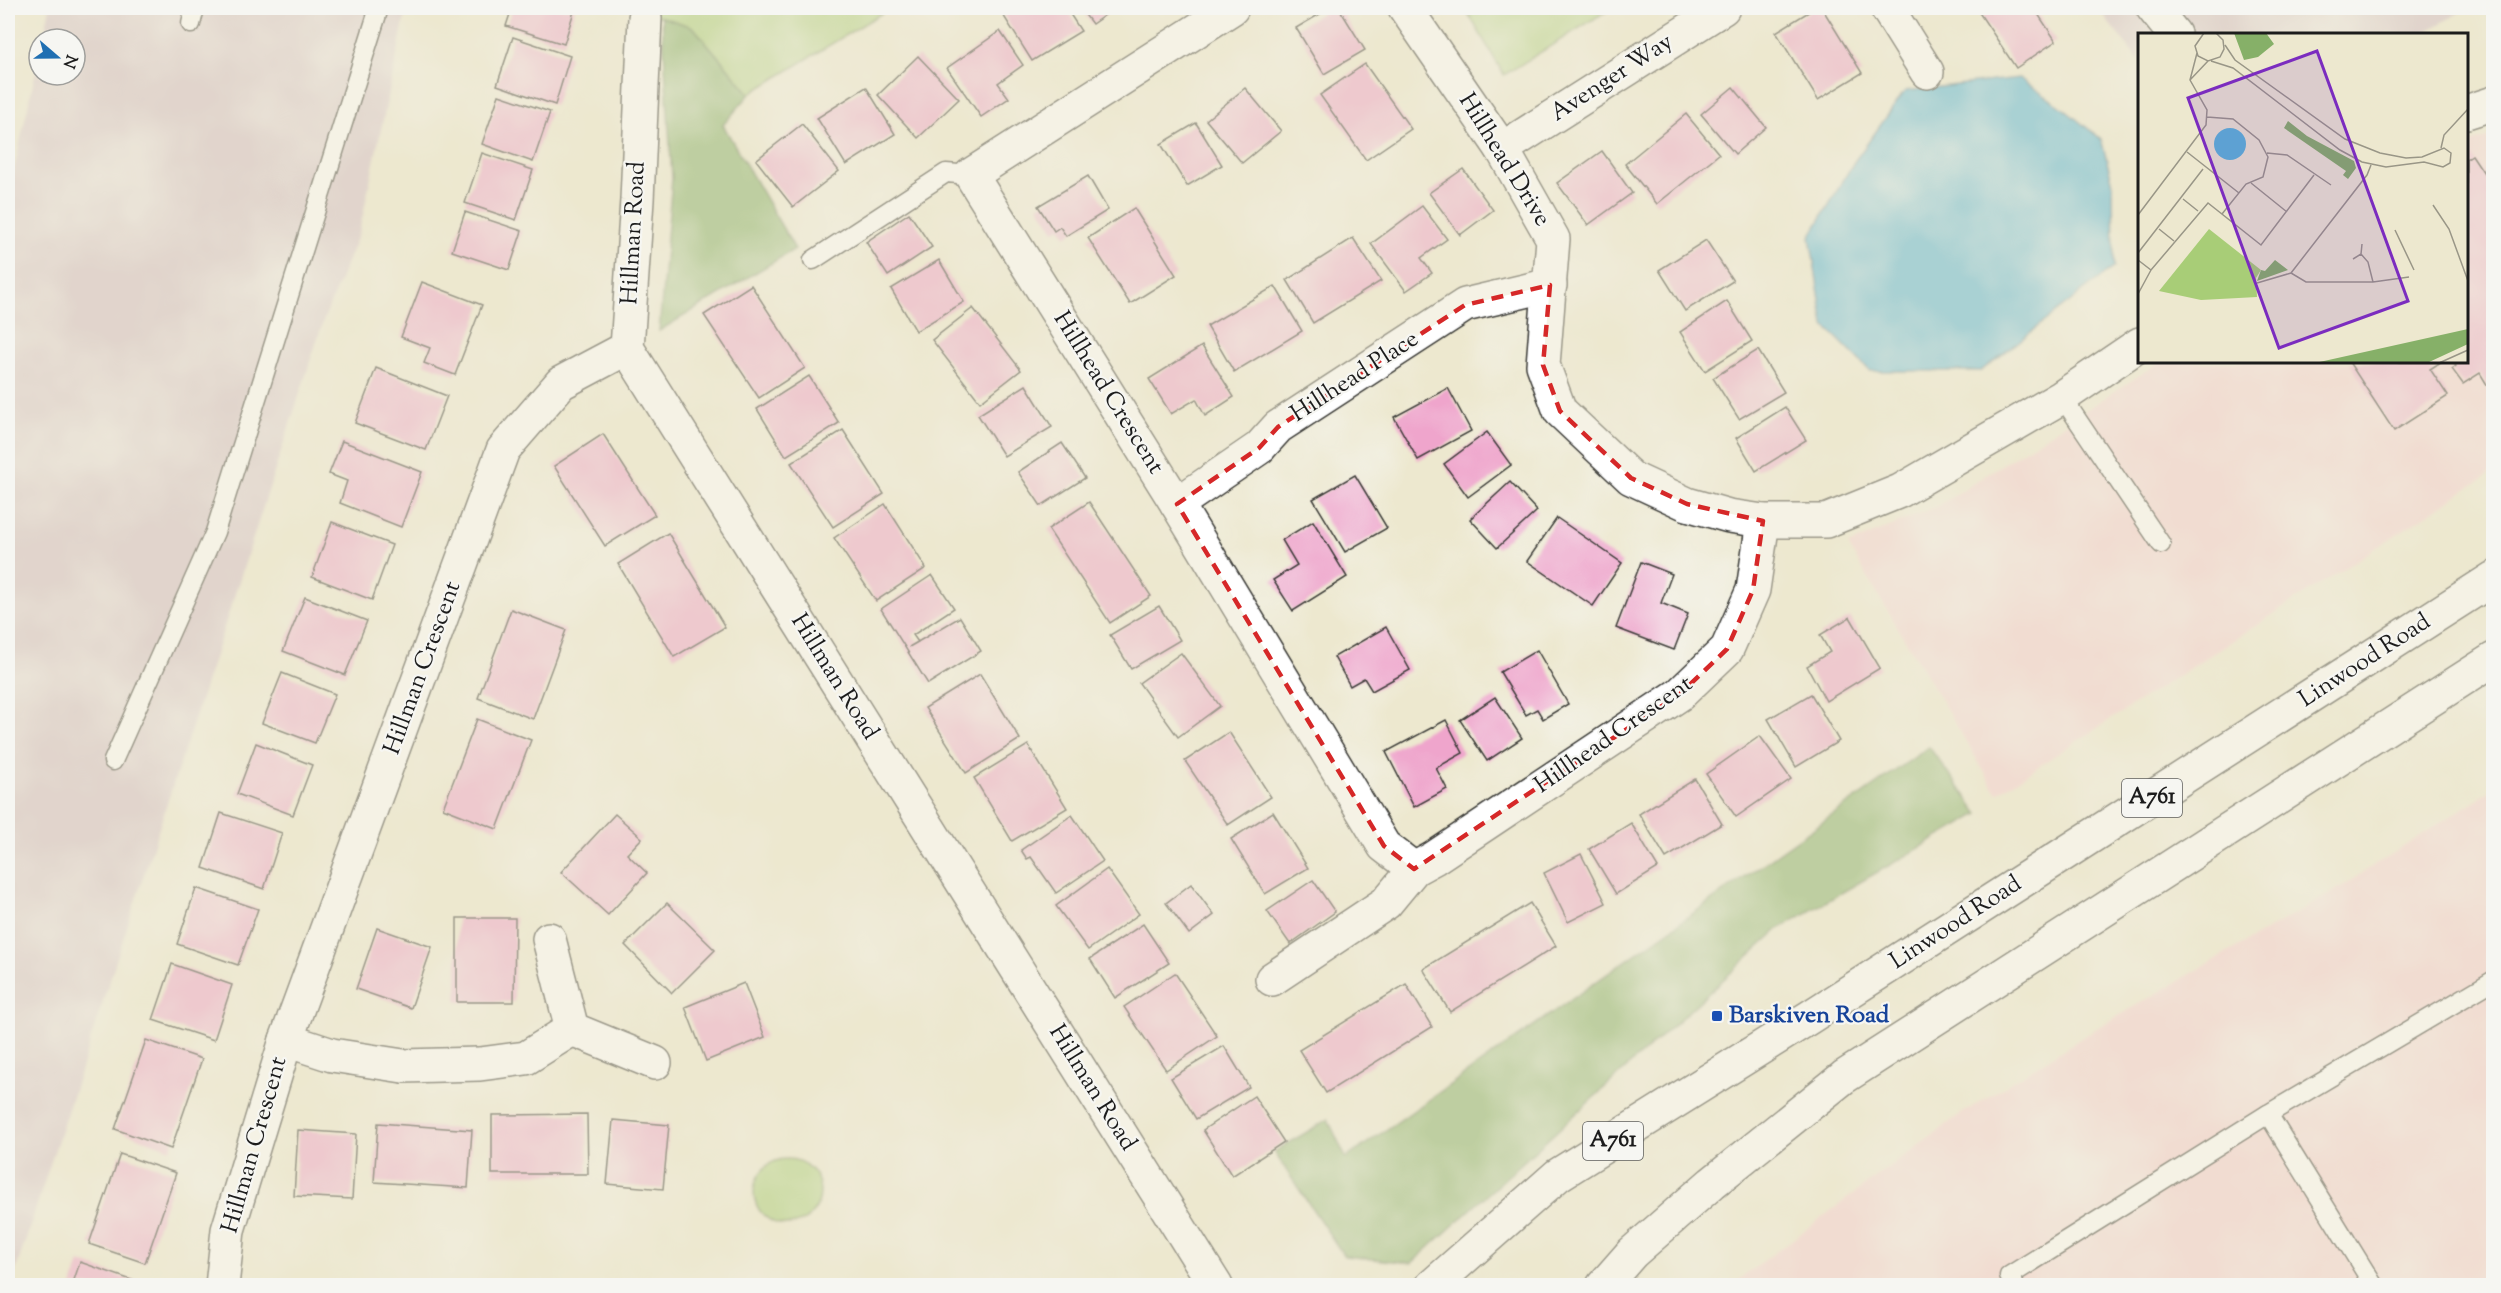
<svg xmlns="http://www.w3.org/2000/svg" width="2501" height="1293" viewBox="0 0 2501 1293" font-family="'Sorts Mill Goudy',serif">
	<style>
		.built { fill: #f7cfd3 }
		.industrial { fill: #d2bdc7 }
		.green { fill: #a8cd77; stroke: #62744a; stroke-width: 1.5 }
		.forest { fill: #86b068; stroke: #516642; stroke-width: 1.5 }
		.water { fill: #59b6d7; stroke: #3a697a; stroke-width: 1.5 }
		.building { fill: #efa5cc }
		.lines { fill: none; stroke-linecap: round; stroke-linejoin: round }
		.service-casing { stroke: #3b3b37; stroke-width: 21 }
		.minor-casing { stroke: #3b3b37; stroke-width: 36 }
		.primary-casing { stroke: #3b3b37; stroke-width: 36 }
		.service { stroke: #fff; stroke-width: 18 }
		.minor { stroke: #fff; stroke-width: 33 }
		.primary { stroke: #fff; stroke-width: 33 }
		.marked { fill: none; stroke: #d62828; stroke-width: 4.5; stroke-dasharray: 12 8; stroke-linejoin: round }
		.transit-dot { fill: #1a4fb4; stroke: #f6f6f2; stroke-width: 2 }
		.labels { text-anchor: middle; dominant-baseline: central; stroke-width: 4.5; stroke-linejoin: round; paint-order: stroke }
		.shield { fill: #f6f6f2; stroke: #5d5d5c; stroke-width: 1.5 }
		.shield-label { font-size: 22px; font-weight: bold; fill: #1c1c1c }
		.street-label { font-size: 24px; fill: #1c1c1c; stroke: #f6f6f2 }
		.transit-label { font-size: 24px; font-weight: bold; fill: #164399; stroke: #f6f6f2; text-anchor: start }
		.inset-road { fill: none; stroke: #999687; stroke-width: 1.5 }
		.view { fill: #7b2cbf; fill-opacity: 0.15; stroke: #7b2cbf; stroke-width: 3 }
		.inset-edge { fill: none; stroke: #1c1c1c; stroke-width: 3 }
	</style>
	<rect width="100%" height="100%" fill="#f6f6f2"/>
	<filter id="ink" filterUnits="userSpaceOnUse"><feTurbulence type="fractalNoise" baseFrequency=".0167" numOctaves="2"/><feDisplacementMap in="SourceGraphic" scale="12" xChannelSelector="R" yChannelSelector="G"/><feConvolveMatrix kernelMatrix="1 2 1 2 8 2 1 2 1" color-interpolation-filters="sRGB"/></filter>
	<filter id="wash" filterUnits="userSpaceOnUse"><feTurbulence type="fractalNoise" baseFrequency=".008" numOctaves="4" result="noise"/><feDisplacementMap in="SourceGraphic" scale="24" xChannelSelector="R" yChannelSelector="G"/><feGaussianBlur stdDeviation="1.35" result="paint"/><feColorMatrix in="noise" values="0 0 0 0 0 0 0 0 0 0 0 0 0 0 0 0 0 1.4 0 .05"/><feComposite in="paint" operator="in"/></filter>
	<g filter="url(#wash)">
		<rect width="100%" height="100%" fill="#ede8cf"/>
		<g class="built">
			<polygon points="2493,136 2493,472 1997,793 1848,545 1940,505 2160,362 2466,362 2467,144"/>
			<polygon points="2493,789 2493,1285 1730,1286 1958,1116 2097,1028 2333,892"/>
		</g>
		<g class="industrial">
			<polygon points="50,8 407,8 359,233 324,319 11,1285 8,1286 8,196 39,57 39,75 75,75 75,39 43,39"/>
			<polygon points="2099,8 2463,8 2462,11 2422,34 2140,34 2139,61 2108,22"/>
		</g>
		<g class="green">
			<polygon points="633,8 890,8 750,94 693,27"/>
			<polygon points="1465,8 1605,8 1607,11 1504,75"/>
			<circle cx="787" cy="1192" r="33"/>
		</g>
		<g class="forest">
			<polygon points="662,17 693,27 750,94 723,125 795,249 659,331 672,178"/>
			<polygon points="1929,747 1979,814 1780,928 1412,1263 1344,1256 1274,1152 1328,1119 1346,1158"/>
		</g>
		<polygon class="water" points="2019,78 2059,105 2101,139 2113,184 2114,267 1981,371 1870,371 1824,325 1810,237 1854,162 1905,91"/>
		<g id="blocks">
			<g class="building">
				<polygon points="512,8 575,8 564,44 506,26"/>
				<polygon points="1003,8 1066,8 1081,31 1032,61 1000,10"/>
				<polygon points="1080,8 1115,8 1092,24"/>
				<polygon points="1330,8 1339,8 1365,50 1324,74 1296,28"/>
				<polygon points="1815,8 1822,8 1862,73 1818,100 1776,32"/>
				<polygon points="1976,8 2034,8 2056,41 2016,68"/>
				<polygon points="1000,31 1023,65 998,83 1009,98 981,117 947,68"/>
				<polygon points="513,37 570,56 555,105 497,85"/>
				<polygon points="918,56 959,99 918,138 878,95"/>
				<polygon points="1365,64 1411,129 1366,160 1320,95"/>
				<polygon points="866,87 895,134 846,165 817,118"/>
				<polygon points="1733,87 1766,127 1735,154 1701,114"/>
				<polygon points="1245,88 1281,131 1242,163 1206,120"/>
				<polygon points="499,95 550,112 533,162 482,144"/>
				<polygon points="1686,114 1719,154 1657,204 1625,164"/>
				<polygon points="1196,123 1222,165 1187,186 1161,144"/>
				<polygon points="802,124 839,171 793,207 756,160"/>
				<polygon points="1602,151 1632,193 1588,225 1557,183"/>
				<polygon points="482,153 533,170 516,220 465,203"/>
				<polygon points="2472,155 2494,188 2494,385 2489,388 2480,373 2463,384 2452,369 2456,366 2453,362 2466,362 2466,159"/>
				<polygon points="1463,169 1493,210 1460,235 1429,193"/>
				<polygon points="1088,176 1108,210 1066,236 1060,227 1054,231 1038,206"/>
				<polygon points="1422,206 1447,239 1421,258 1432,273 1406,291 1371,244"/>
				<polygon points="1134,208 1176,275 1130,304 1088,238"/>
				<polygon points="465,212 522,231 509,270 452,251"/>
				<polygon points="909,213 932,247 888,276 866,242"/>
				<polygon points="1353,238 1381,281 1313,323 1287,280"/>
				<polygon points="1706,240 1733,281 1685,311 1659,270"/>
				<polygon points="939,260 964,302 916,331 891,289"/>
				<polygon points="422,282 482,305 455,375 424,363 430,348 401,337"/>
				<polygon points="751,285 805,368 759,398 704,315"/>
				<polygon points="1275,286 1302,331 1234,372 1207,326"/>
				<polygon points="1727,301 1752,341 1705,371 1680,332"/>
				<polygon points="973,308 1021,370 980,402 932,340"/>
				<polygon points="1202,346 1234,397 1205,416 1196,399 1171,414 1149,379"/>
				<polygon points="1758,350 1784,392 1739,419 1713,378"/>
				<polygon points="2349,362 2441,362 2430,369 2448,396 2394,431"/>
				<polygon points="376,368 447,396 426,450 355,423"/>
				<polygon points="809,376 839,423 786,456 757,409"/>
				<polygon points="1026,385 1052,427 1004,456 978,415"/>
				<polygon points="1448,388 1471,431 1418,460 1394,417"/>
				<polygon points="1785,407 1806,440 1756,471 1736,438"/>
				<polygon points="843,430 884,494 833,527 791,463"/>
				<polygon points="1487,432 1511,465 1468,497 1444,464"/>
				<polygon points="603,434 655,515 605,546 554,466"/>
				<polygon points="342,441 422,472 401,527 340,503 347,481 329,474"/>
				<polygon points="1062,443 1085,478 1041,506 1018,472"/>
				<polygon points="1355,475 1387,528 1345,552 1313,499"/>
				<polygon points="1510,482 1537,511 1497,548 1470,519"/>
				<polygon points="1089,502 1151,596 1110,623 1048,529"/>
				<polygon points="885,504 926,568 876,601 834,538"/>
				<polygon points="1557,518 1622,563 1593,606 1527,561"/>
				<polygon points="1313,521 1347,577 1293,611 1273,580 1297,565 1282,540"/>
				<polygon points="332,522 392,545 372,600 312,577"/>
				<polygon points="668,533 725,627 674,657 618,564"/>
				<polygon points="1641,562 1672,574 1661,603 1688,614 1674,650 1616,628"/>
				<polygon points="932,575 954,608 913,635 918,642 909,647 960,617 981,651 928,684 881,609"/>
				<polygon points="305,597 367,621 345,675 283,651"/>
				<polygon points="1159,606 1180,640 1131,669 1110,635"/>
				<polygon points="511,609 566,630 533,719 478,698"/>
				<polygon points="1850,617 1880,668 1826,701 1807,666 1830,652 1820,635"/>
				<polygon points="1386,627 1410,670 1372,691 1364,678 1350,686 1334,657"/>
				<polygon points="1537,650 1568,704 1543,719 1537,709 1526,715 1500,672"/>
				<polygon points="1181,653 1220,706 1178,737 1139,683"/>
				<polygon points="282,673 335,694 315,743 262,723"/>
				<polygon points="980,674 1020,739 966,773 925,708"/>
				<polygon points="1811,694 1839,741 1796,767 1768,719"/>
				<polygon points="1495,697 1522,738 1487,761 1460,720"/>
				<polygon points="477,719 531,740 497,829 443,808"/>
				<polygon points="1446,720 1463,753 1436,768 1447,789 1414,807 1386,752"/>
				<polygon points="1229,732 1271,797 1228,825 1185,761"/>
				<polygon points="1760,736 1791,779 1736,817 1706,774"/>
				<polygon points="256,743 312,765 293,815 237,794"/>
				<polygon points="1028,745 1067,808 1012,841 974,778"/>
				<polygon points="1695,779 1722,824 1666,858 1639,814"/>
				<polygon points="1273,812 1308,868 1265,894 1231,839"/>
				<polygon points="221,813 282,833 264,889 203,868"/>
				<polygon points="615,814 642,838 627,854 647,873 608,915 561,872"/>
				<polygon points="1072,815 1103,861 1056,893 1031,857 1027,859 1021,850"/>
				<polygon points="1631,823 1658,868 1616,894 1589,849"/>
				<polygon points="1581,854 1606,903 1568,922 1544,873"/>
				<polygon points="1107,869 1139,914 1088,950 1056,906"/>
				<polygon points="1313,880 1335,912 1290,944 1267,911"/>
				<polygon points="1191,884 1214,915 1189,934 1166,903"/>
				<polygon points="196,888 258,909 238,965 177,944"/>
				<polygon points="667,903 715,950 672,993 625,945"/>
				<polygon points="1530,903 1556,946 1450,1012 1423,969"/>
				<polygon points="457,918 515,918 514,1002 457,1002"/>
				<polygon points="1143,924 1169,963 1115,998 1090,959"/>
				<polygon points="377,928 432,947 411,1008 356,989"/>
				<polygon points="172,964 232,985 214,1040 153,1020"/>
				<polygon points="1175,973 1217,1036 1166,1070 1124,1007"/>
				<polygon points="744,983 765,1037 706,1061 685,1007"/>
				<polygon points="1406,984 1432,1027 1326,1093 1299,1050"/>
				<polygon points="146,1040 202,1059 171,1149 115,1129"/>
				<polygon points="1224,1046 1249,1087 1196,1119 1171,1078"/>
				<polygon points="1254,1096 1284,1142 1232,1176 1203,1130"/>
				<polygon points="587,1114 588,1174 492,1174 492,1115"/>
				<polygon points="613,1120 669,1125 663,1189 607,1184"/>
				<polygon points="378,1123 472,1130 468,1188 374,1182"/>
				<polygon points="298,1130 356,1134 352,1199 294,1196"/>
				<polygon points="120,1154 176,1173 145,1263 89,1244"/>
				<polygon points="80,1262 140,1283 139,1286 72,1286"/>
			</g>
		</g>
	</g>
	<g filter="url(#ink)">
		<use href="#blocks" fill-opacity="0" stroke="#3b3b37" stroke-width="1.5"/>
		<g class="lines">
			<defs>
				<g id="service">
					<polyline points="191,24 195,8"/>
					<polyline points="813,260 946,173 971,175"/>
					<polyline points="2062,397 2161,544"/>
					<polyline points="113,761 215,532 379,8"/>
					<polyline points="2268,1114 2374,1286"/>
					<polyline points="2015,1286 2009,1276 2268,1114 2494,980"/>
				</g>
				<g id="minor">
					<polyline points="1232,8 971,175 1177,504 1384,846 1414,869"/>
					<polyline points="1405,8 1502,149 1553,239 1543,365 1560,411 1631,478 1687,504 1729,516 1763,521 1826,521 1900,491 2062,397 2140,344"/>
					<polyline points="1887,8 1927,72"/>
					<polyline points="2153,8 2174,34"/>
					<polyline points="645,18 637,200 627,348 1216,1286"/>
					<polyline points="2466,112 2494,103"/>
					<polyline points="1502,149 1723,8"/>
					<polyline points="1177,504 1259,448 1278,427 1465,305 1550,285"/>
					<polyline points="549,939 572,1029 655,1063"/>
					<polyline points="1272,979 1386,903 1414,869 1434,858 1680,694 1727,649 1753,590 1763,521"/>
					<polyline points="286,1040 332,1055 403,1066 480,1064 526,1058 572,1029"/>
					<polyline points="222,1286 228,1230 286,1040 503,450 561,383 627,348"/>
				</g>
				<g id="primary">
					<polyline points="1432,1286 1558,1175 1810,1017 2494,578"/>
					<polyline points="1603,1286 1632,1253 1712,1183 1844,1077 2494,659"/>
				</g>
			</defs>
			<use href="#service" class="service-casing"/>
			<use href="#minor" class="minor-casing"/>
			<use href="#primary" class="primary-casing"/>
			<use href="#service" class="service"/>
			<use href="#minor" class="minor"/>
			<use href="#primary" class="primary"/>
		</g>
	</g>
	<path d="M0 0H2501V1293H0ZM 1550,285 L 1543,365 L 1560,411 L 1631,478 L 1687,504 L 1763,521 L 1753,590 L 1727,649 L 1680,694 L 1414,869 L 1384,846 L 1177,504 L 1259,448 L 1278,427 L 1465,305 Z" fill="#ede8cf" fill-opacity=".55" fill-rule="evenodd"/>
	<path class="marked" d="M 1550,285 L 1543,365 L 1560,411 L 1631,478 L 1687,504 L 1763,521 L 1753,590 L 1727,649 L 1680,694 L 1414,869 L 1384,846 L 1177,504 L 1259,448 L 1278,427 L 1465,305 Z"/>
	<rect class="transit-dot" x="1711" y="1010" width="12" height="12" rx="3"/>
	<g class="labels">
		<g class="shield">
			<rect x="2122" y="779" width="60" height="38" rx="4.5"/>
			<rect x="1583" y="1122" width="60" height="38" rx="4.5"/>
		</g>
		<g class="shield-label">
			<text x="2152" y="798">A761</text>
			<text x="1613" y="1141">A761</text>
		</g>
		<g class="street-label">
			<text transform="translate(1612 78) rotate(-33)">Avenger Way</text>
			<text transform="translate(1504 160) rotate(58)">Hillhead Drive</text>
			<text transform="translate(634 233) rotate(-87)">Hillman Road</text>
			<text transform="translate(1355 377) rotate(-33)">Hillhead Place</text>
			<text transform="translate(1108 393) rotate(58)">Hillhead Crescent</text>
			<text transform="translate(2365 661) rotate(-33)">Linwood Road</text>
			<text transform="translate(423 668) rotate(-70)">Hillman Crescent</text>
			<text transform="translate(834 677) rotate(58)">Hillman Road</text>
			<text transform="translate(1614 735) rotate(-35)">Hillhead Crescent</text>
			<text transform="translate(1956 923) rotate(-33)">Linwood Road</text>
			<text transform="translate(1092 1088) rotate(58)">Hillman Road</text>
			<text transform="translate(255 1145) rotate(-74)">Hillman Crescent</text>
		</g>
		<g class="transit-label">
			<text x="1729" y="1016">Barskiven Road</text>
		</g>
	</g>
	<g transform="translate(2138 33)">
		<rect width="330" height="330" fill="#ede8cf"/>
		<path d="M 71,196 L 123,237 L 118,245 L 119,264 L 63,267 L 21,258 Z" fill="#a8cd77"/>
		<path d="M 96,0 L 128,0 L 136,11 L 120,24 L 106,27 ZM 150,88 L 169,103 L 216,128 L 218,135 L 210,146 L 205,142 L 208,138 L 146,95 ZM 137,227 L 150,237 L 119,248 L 123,237 L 127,238 ZM 330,296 L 330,311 L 289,330 L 177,330 Z" fill="#86b068"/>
		<path d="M76 111a16 16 0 1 1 32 0a16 16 0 1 1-32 0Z" fill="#59b6d7"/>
		<path class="inset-road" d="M 66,0 L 57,13 L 60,23 L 70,28 L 82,24 L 86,16 L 85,7 L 78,0M 73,28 L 95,35 L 202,117 L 224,129 L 248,134 L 286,129 L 305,134 L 312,130 L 313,120 L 306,115 L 284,124 L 268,125 L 242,120 L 207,106 L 97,27 L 87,12M 52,47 L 70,28M 69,84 L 95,86 L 121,107 L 130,124 L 125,144 L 108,151 L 84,181M 303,115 L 306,102 L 330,76M 49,119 L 101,160M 129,120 L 149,122 L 193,152M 113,150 L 149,179M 45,166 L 60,178M 295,172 L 311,196 L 330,248M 0,182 L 68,92 L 69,77 L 52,47 L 59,20M 21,196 L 36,208M 257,197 L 276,237M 0,220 L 65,136M 223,221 L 230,229 L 235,249M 215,226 L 223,221 L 224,211M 0,227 L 13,237 L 70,170 L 123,212 L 176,142M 153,240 L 168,249 L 235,249 L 271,244M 119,250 L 153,240 L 229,142 L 233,132M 0,261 L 13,237M 301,330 L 330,317"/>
		<path class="view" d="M 179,18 L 270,268 L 141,315 L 50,65 Z"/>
		<rect width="330" height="330" class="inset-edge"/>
	</g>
	<rect width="2501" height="1293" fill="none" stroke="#f6f6f2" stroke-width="30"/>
	<g transform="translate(57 57) rotate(110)"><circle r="28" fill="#f6f6f2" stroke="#9f9f9c" stroke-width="1.5"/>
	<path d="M0-4.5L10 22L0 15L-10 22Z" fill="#1f6fb2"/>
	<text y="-9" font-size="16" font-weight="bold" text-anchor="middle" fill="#1c1c1c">N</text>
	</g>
</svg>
